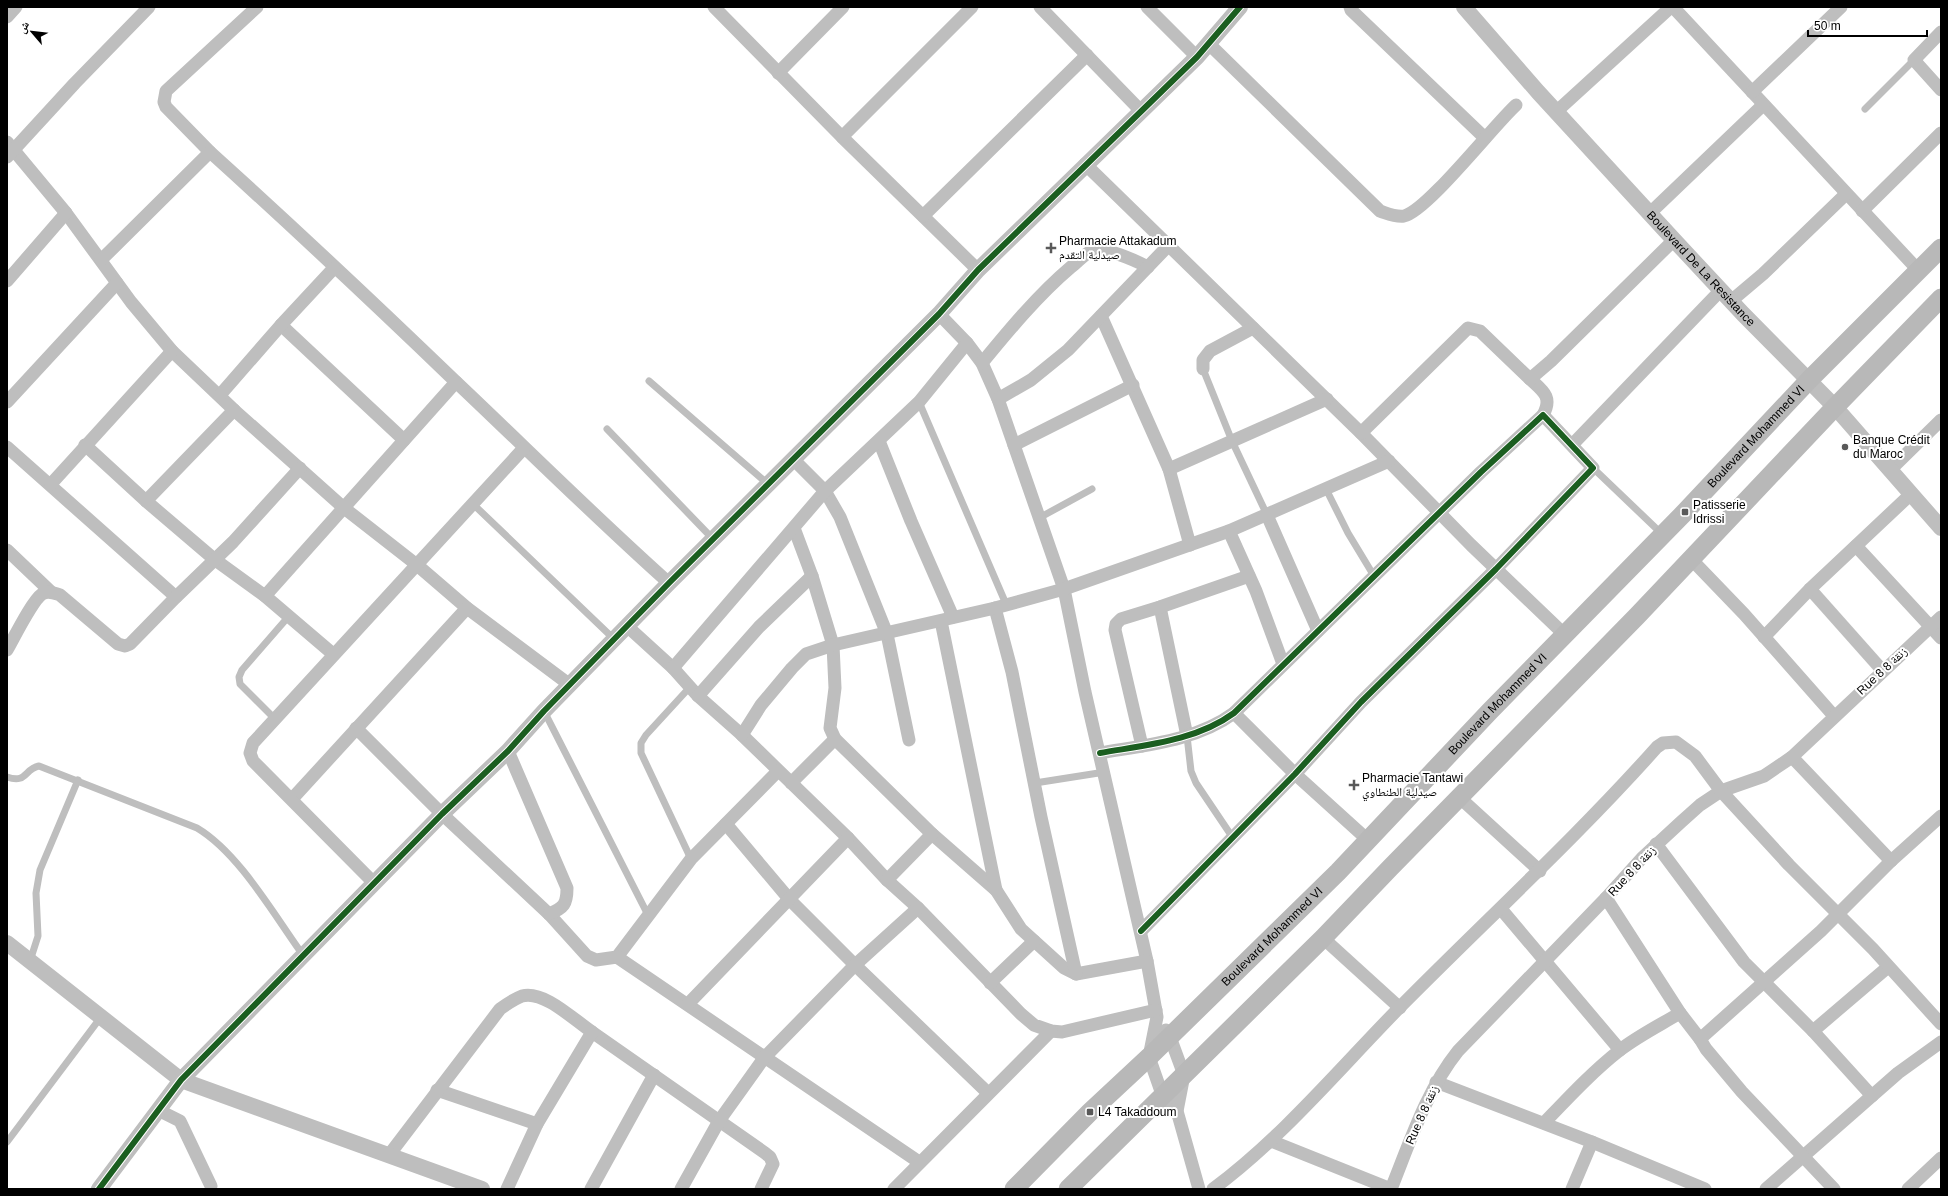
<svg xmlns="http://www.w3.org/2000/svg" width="1948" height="1196" viewBox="0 0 1948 1196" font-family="Helvetica,'Noto Naskh Arabic',sans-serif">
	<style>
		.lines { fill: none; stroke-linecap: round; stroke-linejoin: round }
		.service { stroke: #bebebe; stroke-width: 7 }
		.minor { stroke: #bebebe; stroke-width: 13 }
		.tertiary { stroke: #bebebe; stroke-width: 16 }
		.secondary { stroke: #b8b8b8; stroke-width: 19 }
		.cycleway-casing { stroke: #fff; stroke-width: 8 }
		.cycleway { stroke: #1b5e20; stroke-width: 6 }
		.poi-dot { fill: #595959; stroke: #fff; stroke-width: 1.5 }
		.labels { text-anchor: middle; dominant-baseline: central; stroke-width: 4; stroke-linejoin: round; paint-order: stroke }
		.poi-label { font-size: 12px; fill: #000; stroke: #fff; text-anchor: start }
		.street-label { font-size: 12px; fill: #000; stroke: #fff }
	</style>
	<rect width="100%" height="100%" fill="#fff"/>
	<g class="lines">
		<g class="service">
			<polyline points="1865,109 1914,60"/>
			<polyline points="1203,369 1232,441 1267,515"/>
			<polyline points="649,381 768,484"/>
			<polyline points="919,402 1006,604"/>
			<polyline points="607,429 713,539"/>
			<polyline points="1593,468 1662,534"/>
			<polyline points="1326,489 1348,533 1374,576"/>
			<polyline points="473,504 615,640"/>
			<polyline points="1039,518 1092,489"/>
			<polyline points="690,687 646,735 641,743 641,753 691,859"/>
			<polyline points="544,711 648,915"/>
			<polyline points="275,719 240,684 239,677 242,670 289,616"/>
			<polyline points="1187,736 1191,771 1196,783 1233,838"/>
			<path d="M 7,777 C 27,784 24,769 39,766 L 197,828 C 239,853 274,915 303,955"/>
			<polyline points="1035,783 1105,772"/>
			<polyline points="30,961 38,936 36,893 40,870 78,780"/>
			<polyline points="7,1142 101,1017"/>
		</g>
		<g class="minor">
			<polyline points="714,7 842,137"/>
			<polyline points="972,7 842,137 978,270"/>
			<polyline points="1040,7 1141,111"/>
			<polyline points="1147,7 1197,57"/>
			<polyline points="1350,7 1351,10 1485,138"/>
			<polyline points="1673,7 1919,271"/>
			<polyline points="7,17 16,7"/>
			<polyline points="1941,32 1914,60 1941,90"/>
			<path d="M 1208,43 L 1380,211 C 1389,214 1395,217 1404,216 C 1427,211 1494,125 1516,105"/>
			<polyline points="778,73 843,7"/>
			<polyline points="1752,92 1841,7"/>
			<polyline points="1557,111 1671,7"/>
			<polyline points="7,142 66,213 131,302 172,351 234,410 344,508 417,565 467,608 570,685"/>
			<polyline points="210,152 166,107 164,102 166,91 257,7"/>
			<polyline points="7,157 75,83 149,7"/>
			<polyline points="1085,164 1361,433 1471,545 1565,635"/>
			<polyline points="1862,211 1941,133"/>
			<polyline points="1649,214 1763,105"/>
			<polyline points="923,216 1087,55"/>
			<path d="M 101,260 L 210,152 C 293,227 375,304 455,381 C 527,449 596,518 669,583"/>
			<polyline points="7,281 66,213"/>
			<polyline points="1731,301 1763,274 1846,194"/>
			<polyline points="939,314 967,343 982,363 998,399 1064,589 1085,692 1147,961 1157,1017 1149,1057 1163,1097 1177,1111"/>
			<polyline points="1101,316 1169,469 1190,545"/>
			<polyline points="281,325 404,440"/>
			<path d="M 982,363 C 1009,330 1038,295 1071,267 C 1077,263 1083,255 1090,252 C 1106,246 1134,260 1148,267"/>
			<polyline points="1203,369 1203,360 1210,351 1253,328"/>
			<path d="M 1530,379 C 1543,391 1553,397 1543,415"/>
			<polyline points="220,395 281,325 334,268"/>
			<polyline points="998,399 1031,380 1068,350 1168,246"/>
			<polyline points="7,402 117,283"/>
			<polyline points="1361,433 1468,328 1480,331 1530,379 1551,361 1674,240"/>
			<polyline points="879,441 911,521 953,617"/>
			<polyline points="85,445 146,501 214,559 265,596 333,654"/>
			<polyline points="1014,445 1133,385"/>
			<polyline points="1572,445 1721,290"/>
			<polyline points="7,447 176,597"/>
			<polyline points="793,459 825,491 840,517 887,634 909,740"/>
			<polyline points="1169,469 1327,399"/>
			<polyline points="1890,470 1941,420"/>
			<polyline points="51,484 172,351"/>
			<polyline points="146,501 234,410"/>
			<polyline points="1267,515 1318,631"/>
			<polyline points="794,528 812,576 833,645 835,688 830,728 835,739 932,834 996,890 1021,929 1064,968 1076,974 1147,961"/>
			<polyline points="1229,531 1256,591 1283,664"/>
			<polyline points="1856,546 1941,638"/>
			<polyline points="7,550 50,591"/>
			<polyline points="1692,560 1744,614 1834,716"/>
			<polyline points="1810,589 1882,670"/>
			<polyline points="265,596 456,382"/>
			<polyline points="1160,607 1187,736"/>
			<polyline points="995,608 1012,672 1041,817 1076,974"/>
			<polyline points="941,621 996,890"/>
			<polyline points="628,627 673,668 698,696 742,735 848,838 887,880 918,908 1021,1014 1034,1025 1051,1031 1062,1032 1156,1010"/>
			<polyline points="1764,637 1810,589 1911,494"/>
			<path d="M 7,650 C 14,638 32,601 42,594 C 48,590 54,593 60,595 L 118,644 L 125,646 L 130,644 L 176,597 L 233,542 L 300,468"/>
			<polyline points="673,668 825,491 919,402 967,343"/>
			<polyline points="698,696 759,627 812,576"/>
			<polyline points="1234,713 1295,774 1369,841"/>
			<polyline points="356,728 442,814 549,914 587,956 596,960 617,957 691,859 778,771"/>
			<polyline points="742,735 761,705 792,668 806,654 833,645 995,608 1064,589 1229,531 1389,461"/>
			<polyline points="1142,746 1115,630 1116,624 1121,619 1160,607 1249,576"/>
			<path d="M 508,751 L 567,888 C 567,904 564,908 549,914"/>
			<path d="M 1100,753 C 1145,745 1196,741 1234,713 L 1481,472 L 1543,415 L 1593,468 L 1496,569 L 1361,702 L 1295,774 L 1141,931"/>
			<polyline points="1792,757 1891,861"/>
			<polyline points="791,783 835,739"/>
			<polyline points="1459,797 1540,871"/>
			<polyline points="292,799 467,608"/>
			<polyline points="726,824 790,900 855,965 988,1093"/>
			<polyline points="1656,844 1744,962 1813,1031 1872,1096"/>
			<polyline points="887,880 932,834"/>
			<polyline points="374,883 253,761 250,753 253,743 524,448"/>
			<polyline points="1606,898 1680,1013 1700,1039"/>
			<polyline points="1501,909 1620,1050"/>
			<polyline points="1323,938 1400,1008"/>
			<polyline points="617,957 919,1162"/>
			<polyline points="990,983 1034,941"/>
			<polyline points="688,1004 848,838"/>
			<polyline points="1166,1030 1170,1037 1184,1075 1177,1111 1199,1189"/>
			<polyline points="1813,1031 1888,967"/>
			<polyline points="592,1032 765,1153 770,1157 773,1164 761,1189"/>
			<polyline points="1436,1082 1592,1142 1705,1189"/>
			<polyline points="437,1090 537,1124"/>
			<polyline points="158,1110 180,1121 211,1186"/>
			<path d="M 1544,1123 C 1568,1098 1592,1072 1620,1050 C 1638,1036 1660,1025 1680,1013"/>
			<path d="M 1271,1141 L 1391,1189 C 1410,1142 1426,1091 1458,1051 L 1606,898 L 1642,858 L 1681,822 L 1700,805 L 1721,791 L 1764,776 L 1792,757 L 1941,617"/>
			<path d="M 389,1155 L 500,1009 C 507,1004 514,999 522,996 C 544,990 574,1020 592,1032 L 537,1124 L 507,1189"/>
			<polyline points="591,1189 654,1075"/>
			<polyline points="681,1189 719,1121 764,1058 855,965 918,908"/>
			<polyline points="894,1189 1051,1031"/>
			<path d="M 1213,1189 C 1283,1137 1339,1069 1400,1007 C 1486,920 1576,838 1657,747 L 1663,743 L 1676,742 L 1695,756 L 1721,791 L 1789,865 L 1873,949 L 1941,1024"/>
			<polyline points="1572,1189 1592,1142"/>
			<polyline points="1766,1189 1898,1073 1941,1042"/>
			<polyline points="1834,1189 1742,1092 1706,1049 1700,1039 1821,931 1891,861 1941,816"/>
			<polyline points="1908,1189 1941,1158"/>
		</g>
		<g class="tertiary">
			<path id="s1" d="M 1464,7 L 1538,92 L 1674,240 L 1743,314 L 1835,407 L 1941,528"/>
			<polyline points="7,943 181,1080 482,1189"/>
			<polyline points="99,1189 181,1080 442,814 508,751 544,711 669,583 939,314 978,270 1197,57 1240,7"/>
		</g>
		<g class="secondary">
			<path id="s2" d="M 1014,1189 L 1090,1112 L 1149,1057 L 1338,872 L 1490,711 L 1685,512 L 1809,380 L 1941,248"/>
			<polyline points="1068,1189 1323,938 1390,868 1637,616 1835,407 1941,298"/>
		</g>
		<defs>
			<g id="cycleway">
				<path d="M 1100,753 C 1145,745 1196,741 1234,713 L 1481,472 L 1543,415 L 1593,468 L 1496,569 L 1361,702 L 1295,774 L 1141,931"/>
				<polyline points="99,1189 181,1080 442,814 508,751 544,711 669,583 939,314 978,270 1197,57 1240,7"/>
			</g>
		</defs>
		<use href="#cycleway" class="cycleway-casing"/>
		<use href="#cycleway" class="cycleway"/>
	</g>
	<g class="poi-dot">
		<path d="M1049 242h4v4h4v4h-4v4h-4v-4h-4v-4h4z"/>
		<circle cx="1845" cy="447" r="4"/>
		<rect x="1681" y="508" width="8" height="8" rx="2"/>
		<path d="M1352 779h4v4h4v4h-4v4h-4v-4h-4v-4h4z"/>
		<rect x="1086" y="1108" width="8" height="8" rx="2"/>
	</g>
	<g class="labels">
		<g class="poi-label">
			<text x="1059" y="241">Pharmacie Attakadum<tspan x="1059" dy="14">صيدلية التقدم</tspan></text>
			<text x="1853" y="440">Banque Crédit<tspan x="1853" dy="14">du Maroc</tspan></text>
			<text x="1693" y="505">Patisserie<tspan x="1693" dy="14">Idrissi</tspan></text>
			<text x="1362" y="778">Pharmacie Tantawi<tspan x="1362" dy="14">صيدلية الطنطاوي</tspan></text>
			<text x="1098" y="1112">L4 Takaddoum</text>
		</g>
		<g class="street-label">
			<text stroke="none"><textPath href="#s1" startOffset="353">Boulevard De La Resistance</textPath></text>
			<text stroke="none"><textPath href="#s2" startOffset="1057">Boulevard Mohammed VI</textPath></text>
			<text transform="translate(1882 671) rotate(-43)">Rue 8 8 زنقة</text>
			<text stroke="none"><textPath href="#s2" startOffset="685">Boulevard Mohammed VI</textPath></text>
			<text transform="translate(1632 871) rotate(-47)">Rue 8 8 زنقة</text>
			<text stroke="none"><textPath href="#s2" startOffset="361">Boulevard Mohammed VI</textPath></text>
			<text transform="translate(1422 1115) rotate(-66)">Rue 8 8 زنقة</text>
		</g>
	</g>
	<rect width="1948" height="1196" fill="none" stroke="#000000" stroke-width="16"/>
	<g transform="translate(32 32) rotate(298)" stroke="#ffffff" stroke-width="3" paint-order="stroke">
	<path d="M0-3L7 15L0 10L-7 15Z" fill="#000000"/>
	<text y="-6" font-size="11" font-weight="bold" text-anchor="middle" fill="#000000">ش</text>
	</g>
	<path d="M1808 30v6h119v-6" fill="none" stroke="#000000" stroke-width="2"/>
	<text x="1814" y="30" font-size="12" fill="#000000" stroke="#ffffff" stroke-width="3" paint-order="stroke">50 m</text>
</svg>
